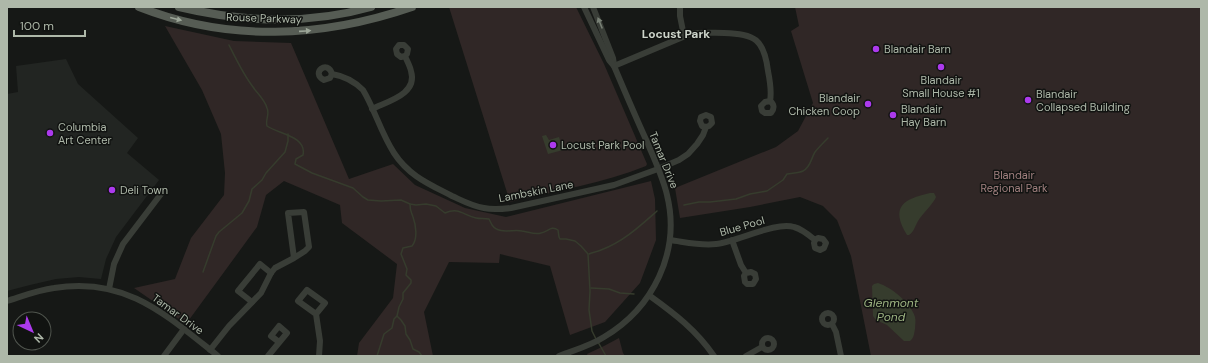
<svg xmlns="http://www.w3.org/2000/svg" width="1208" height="363" viewBox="0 0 1208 363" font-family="'DM Sans',sans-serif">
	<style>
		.built { fill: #222522 }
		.green { fill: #302726 }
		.water { fill: #363c2d }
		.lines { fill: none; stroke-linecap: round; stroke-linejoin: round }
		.stream { stroke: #363c2d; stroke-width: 1.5 }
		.minor { stroke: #393d37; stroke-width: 6 }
		.major { stroke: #565c54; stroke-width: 8 }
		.oneway { fill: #9ca698 }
		.oneway2 { fill: #798176 }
		.poi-dot { fill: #ac3aed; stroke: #111311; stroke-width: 1.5 }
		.labels { text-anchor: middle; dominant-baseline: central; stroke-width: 3; stroke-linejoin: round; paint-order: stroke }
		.street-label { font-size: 11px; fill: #aeb8a9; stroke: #111311 }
		.poi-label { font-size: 11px; fill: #aeb8a9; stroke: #111311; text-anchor: start }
		.park-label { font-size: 11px; fill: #a28180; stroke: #111311 }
		.neighbourhood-label { font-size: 12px; font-weight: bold; fill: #cdd4ca; stroke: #111311 }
		.water-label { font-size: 12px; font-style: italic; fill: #9cb281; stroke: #111311 }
	</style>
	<rect width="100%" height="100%" fill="#161816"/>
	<polygon class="built" points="66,59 78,84 138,138 127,153 159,180 116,237 106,259 101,279 79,277 56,279 30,285 7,291 7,94 18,92 16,66"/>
	<g class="green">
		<path d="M 449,7 L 576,7 L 604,64 L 647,164 L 646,166 C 604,183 555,191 510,202 Z"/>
		<polygon points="795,7 1201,7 1201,356 871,356 851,256 837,220 823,206 800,197 750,207 680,218 675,188 776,147 798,131 813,103 791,31 799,26"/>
		<polygon points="165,26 234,41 291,43 349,179 393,164 415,185 465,208 506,217 651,181 655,199 656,240 640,283 605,322 570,335 550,266 500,254 499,263 449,262 424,312 433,356 357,356 359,343 393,298 397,264 342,223 340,205 284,181 266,195 257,227 186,324 134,288 175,279 191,238 224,195 225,173 221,134 202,90"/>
		<polygon points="619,338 623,353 625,356 588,356 587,354 604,346"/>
	</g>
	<g class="water">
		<polygon points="546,135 549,140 559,137 563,150 548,154 542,136"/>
		<path d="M 930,193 L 934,193 L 936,197 C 934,203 922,214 918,221 C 915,226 914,232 909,235 L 907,235 C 890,207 903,199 930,193 Z"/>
		<path d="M 878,283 C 891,287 911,303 915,317 C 916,321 915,325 915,329 C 914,334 914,338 910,341 L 904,341 L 887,325 L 876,320 L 873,316 L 872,286 L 874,284 Z"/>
	</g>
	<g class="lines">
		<g class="stream">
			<path d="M 229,45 C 236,59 243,74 253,87 C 257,93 265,100 267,108 C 270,114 265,120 267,126 C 278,134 307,136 303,155 L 296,159 L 295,164 L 312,173 L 353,188 L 363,197 L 368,200 L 381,201 L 401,200 L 410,204 L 416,205 L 426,204 L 436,206 L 445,213 C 459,207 463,215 476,218 C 480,219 485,218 489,219 C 490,221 491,223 492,225 C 499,235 513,229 522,231 C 529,232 535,235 541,233 C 548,232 551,225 558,230 L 559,237 L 560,239 L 566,239 L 575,241 L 581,246 L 588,254 L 590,291 L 589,310 L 592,331 L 596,339"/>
			<path d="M 684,205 L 699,202 L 710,202 L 736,199 L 750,194 L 767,191 L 783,180 L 787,174 C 792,173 799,173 803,171 C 811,167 811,158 815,152 C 819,147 824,142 828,138"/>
			<path d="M 589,254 C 593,252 597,252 601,250 C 623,242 640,226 657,211"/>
			<polyline points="203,272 216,236 219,232 242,213 249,201 252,189 262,180 266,173 285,152 288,141 288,134"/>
			<polyline points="591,288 609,289 620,293 634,294"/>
			<polyline points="397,316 401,320 405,326 406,334 410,340 413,349 419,352 422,356"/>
			<polyline points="598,342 606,356"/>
			<path d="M 377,356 L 384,334 L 392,328 L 394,319 L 397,316 L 399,307 L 403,299 L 403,293 L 411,283 L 411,280 L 406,275 L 407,269 L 401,254 L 403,248 L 412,246 C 418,239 416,225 413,217 C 411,211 410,211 410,204"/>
		</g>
		<g class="minor">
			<polyline points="593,7 613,58 614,65"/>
			<polyline points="680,7 680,16 684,36"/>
			<path d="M 614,66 L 690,34 C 701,32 712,33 724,33 C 755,34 764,39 768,71 C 770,81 772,91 770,101 C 774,104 775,108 771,113 L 765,113 L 762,111 L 761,106 L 765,102 L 770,101"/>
			<path d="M 332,74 L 330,78 L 324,80 C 310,73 328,59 332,74 C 344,76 354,81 363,90 C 375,110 381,133 394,153 C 409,176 429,184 452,196 C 463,201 472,206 484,208 C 493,210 502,209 511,208 L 614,185 L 658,169 L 679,160 L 688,154 L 697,144 L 703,135 L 706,127 L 709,126 L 712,123 L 711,117 L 706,115 L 701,117 L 700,121 L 702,126 L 706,127"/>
			<path d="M 372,109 C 388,101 418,94 411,71 C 410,66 407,61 405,56 L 407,54 L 408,49 L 404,45 L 399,45 L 396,49 L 397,54 L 401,57 L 405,56"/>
			<path d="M 670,240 C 685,242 701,246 716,244 C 737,242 776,221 794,227 C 802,229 809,235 815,240 L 818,238 L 823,239 L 826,243 L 824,248 L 820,250 L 815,248 L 814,243 L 815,240"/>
			<polyline points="732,240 741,265 746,273 744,276 745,282 747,284 753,284 756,279 755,274 751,272 746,273"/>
			<polyline points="109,289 114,264 123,244 164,190"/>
			<path d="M 650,296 C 675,314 696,330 714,356"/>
			<path d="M 7,301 C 23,296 38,290 54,288 C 126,276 166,315 218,356"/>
			<polyline points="252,302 238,291 260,264 271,273"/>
			<circle cx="828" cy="319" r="6"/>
			<polyline points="316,314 325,303 307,290 298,301 316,314 320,341 319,356"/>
			<polyline points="832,324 836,332 841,356"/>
			<circle cx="768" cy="344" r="6"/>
			<polyline points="210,350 229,326 261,293 271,273 275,268 294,258 288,213 304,212 309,247 305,251 294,258"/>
			<polyline points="164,356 184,329"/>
			<polyline points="268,356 287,333 279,326 271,336 279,342"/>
			<path d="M 559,356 C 574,350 590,346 604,337 C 653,308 681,252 667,195 C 663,178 655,161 648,144 C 636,118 625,92 614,66 L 609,60 L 584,7"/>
			<polyline points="746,356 762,347"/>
		</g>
		<g class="major">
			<path d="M 139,7 C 228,42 322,38 412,7"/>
			<path d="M 179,7 C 242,22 308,25 371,7"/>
		</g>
	</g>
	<defs><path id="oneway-solid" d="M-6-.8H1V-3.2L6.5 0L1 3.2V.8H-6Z"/></defs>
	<g class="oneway">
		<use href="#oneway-solid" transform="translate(176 19) rotate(14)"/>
		<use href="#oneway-solid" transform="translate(305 31) rotate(-4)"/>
	</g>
	<use class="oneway2" href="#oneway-solid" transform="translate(600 23) rotate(-112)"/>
	<g class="poi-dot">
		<circle cx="876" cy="49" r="4"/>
		<circle cx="941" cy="67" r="4"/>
		<circle cx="1028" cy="100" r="4"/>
		<circle cx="868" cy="104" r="4"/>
		<circle cx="893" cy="115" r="4"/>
		<circle cx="50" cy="133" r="4"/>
		<circle cx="553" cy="145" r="4"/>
		<circle cx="112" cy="190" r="4"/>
	</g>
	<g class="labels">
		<g class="street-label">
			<text transform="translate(264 18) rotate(2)">Rouse Parkway</text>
			<text transform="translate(664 160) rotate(68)">Tamar Drive</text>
			<text transform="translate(536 191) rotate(-11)">Lambskin Lane</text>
			<text transform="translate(742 226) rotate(-16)">Blue Pool</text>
			<text transform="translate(178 314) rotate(36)">Tamar Drive</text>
		</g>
		<g class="poi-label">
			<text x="884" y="49">Blandair Barn</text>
			<text x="941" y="80" text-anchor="middle">Blandair<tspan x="941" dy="13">Small House #1</tspan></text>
			<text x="1036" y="94">Blandair<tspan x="1036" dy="13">Collapsed Building</tspan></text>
			<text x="860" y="98" text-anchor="end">Blandair<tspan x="860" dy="13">Chicken Coop</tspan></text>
			<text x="901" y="109">Blandair<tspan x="901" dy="13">Hay Barn</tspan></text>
			<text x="58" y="127">Columbia<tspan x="58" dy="13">Art Center</tspan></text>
			<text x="561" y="145">Locust Park Pool</text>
			<text x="120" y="190">Deli Town</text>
		</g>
		<g class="park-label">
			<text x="1014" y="175">Blandair<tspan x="1014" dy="13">Regional Park</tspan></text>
		</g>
		<g class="neighbourhood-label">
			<text x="676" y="34">Locust Park</text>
		</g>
		<g class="water-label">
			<text x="891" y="303">Glenmont<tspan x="891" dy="14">Pond</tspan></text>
		</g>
	</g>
	<rect width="1208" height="363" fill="none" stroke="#aeb8a9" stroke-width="16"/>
	<g transform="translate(32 331) rotate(136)"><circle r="19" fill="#111311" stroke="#50554e"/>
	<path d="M0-3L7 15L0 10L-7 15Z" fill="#ac3aed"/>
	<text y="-6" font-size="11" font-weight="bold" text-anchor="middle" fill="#aeb8a9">N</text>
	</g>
	<path d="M14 30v6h71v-6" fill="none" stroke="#aeb8a9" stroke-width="2"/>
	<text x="20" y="30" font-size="12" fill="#aeb8a9" stroke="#111311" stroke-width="3" paint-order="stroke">100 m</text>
</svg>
